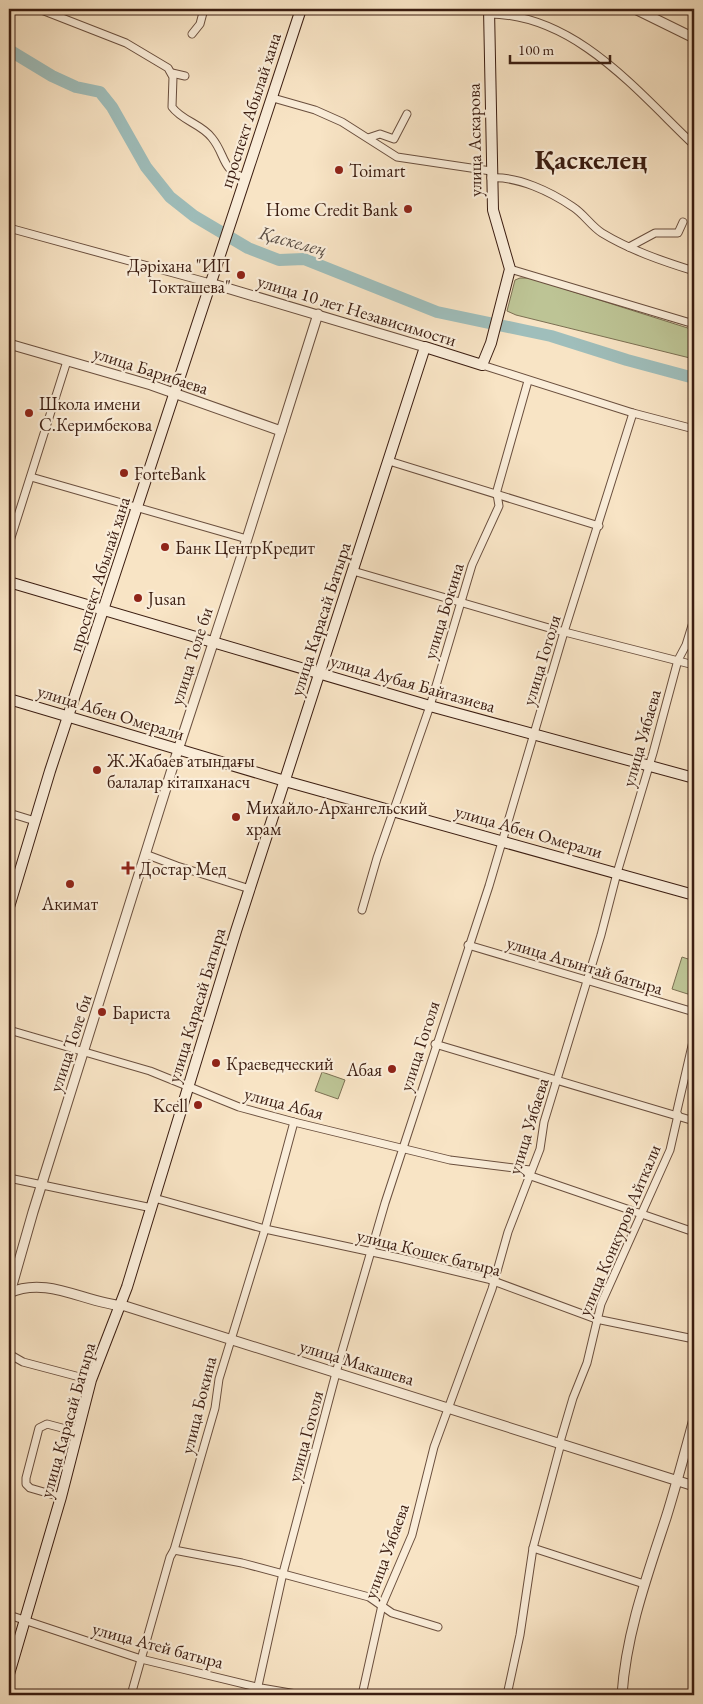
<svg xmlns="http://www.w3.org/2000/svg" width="703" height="1704" viewBox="0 0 703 1704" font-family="'EB Garamond',serif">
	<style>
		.green { fill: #bdc495; stroke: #7c7053 }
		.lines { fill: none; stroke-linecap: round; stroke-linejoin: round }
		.river { stroke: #9fbebb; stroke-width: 12 }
		.minor-casing { stroke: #6a4f3e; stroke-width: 9 }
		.tertiary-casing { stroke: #6a4f3e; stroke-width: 11 }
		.secondary-casing { stroke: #3b1d11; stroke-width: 12 }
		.minor { stroke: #faedd9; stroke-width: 7 }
		.tertiary { stroke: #faedd9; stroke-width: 9 }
		.secondary { stroke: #faedd9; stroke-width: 10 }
		.poi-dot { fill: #8f2418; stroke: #faedd9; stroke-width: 2 }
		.labels { text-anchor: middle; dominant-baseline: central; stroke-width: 4.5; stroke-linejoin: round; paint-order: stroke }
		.street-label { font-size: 18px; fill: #3b1d11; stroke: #faedd9 }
		.poi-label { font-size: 18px; fill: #3b1d11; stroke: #faedd9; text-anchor: start }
		.water-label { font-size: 19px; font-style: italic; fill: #594d44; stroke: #faedd9 }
		.town-label { font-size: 28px; font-weight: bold; fill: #3b1d11; stroke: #faedd9 }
	</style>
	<rect width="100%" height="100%" fill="#f8e4c5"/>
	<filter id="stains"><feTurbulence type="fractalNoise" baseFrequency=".004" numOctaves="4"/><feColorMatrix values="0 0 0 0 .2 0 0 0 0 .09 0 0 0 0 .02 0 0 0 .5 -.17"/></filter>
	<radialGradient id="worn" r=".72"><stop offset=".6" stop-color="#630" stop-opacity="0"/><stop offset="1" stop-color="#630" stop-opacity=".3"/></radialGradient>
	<g class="green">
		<polygon points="520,278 530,278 694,330 694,359 516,315 507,311 515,280"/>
		<polygon points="682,957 694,961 694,996 672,989"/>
		<polygon points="322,1072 345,1080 338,1099 315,1091"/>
	</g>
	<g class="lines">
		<polyline class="river" points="9,50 52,76 76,87 100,92 112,107 146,167 170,197 194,216 248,248 279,260 304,259 437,312 551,336 627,360 694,378"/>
		<defs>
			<g id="minor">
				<path d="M 39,9 L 126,43 L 168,68 L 173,77 L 172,107 C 182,121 202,124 212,138 C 226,155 221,170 245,178"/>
				<path d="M 489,14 C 575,14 637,91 694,145"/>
				<polyline points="192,34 200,24 204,9"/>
				<polyline points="172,73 185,76"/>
				<polyline points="273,98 315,110 342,122 397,157 491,171"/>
				<polyline points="368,138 380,134 394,139 407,114"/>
				<path d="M 491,178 C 518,176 551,192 573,207 C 584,214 591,226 602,233 C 630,250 662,261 694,271"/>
				<polyline points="9,228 210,283"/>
				<polyline points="629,247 655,233 678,233 683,222"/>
				<polyline points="510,269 694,324"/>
				<polyline points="482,365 633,413 694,429"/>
				<polyline points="389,461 599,526"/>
				<polyline points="31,477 247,539"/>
				<polyline points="496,494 528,381"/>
				<polyline points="9,544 67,361"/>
				<polyline points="353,571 549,628 694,665"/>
				<polyline points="9,813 35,821"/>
				<polyline points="145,854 177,866 250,889"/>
				<polyline points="362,910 377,858 430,706 472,565 499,506 497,494"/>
				<polyline points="468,945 694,1012"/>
				<polyline points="9,1030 150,1071 239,1107 294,1122 450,1160 530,1170"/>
				<polyline points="435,1044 694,1121"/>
				<polyline points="676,1115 694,1037"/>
				<polyline points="528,1175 694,1232"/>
				<polyline points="9,1178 152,1208"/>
				<polyline points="154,1198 265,1229 400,1258 488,1279 596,1319 694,1339"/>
				<polyline points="9,1354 23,1362 91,1380"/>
				<polyline points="560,1442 573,1398 587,1363 601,1304 670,1150 678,1115"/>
				<polyline points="61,1497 30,1488 26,1484 26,1478 39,1428 47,1424 77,1432"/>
				<polyline points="533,1548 644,1584"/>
				<polyline points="174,1550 242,1563 369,1597 392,1613 438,1627"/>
				<polyline points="9,1615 141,1659 261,1688 302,1695"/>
				<polyline points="131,1695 170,1557 174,1550 215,1408 219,1379 265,1229 294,1122"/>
				<polyline points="256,1695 283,1573 340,1358 385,1203 489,886 564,632 633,413"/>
				<polyline points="362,1695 382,1605 412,1535 434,1447 492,1289 508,1232 540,1149 544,1122 601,935 617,873 653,753 678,660 686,645 694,619"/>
				<polyline points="507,1695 520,1635 533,1548 561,1443"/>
			</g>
			<g id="tertiary">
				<polyline points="635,9 694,38"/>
				<polyline points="210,283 425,347"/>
				<polyline points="9,344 151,385 281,431"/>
				<path d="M 9,1293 C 48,1275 86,1304 125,1306 L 694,1486"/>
				<polyline points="9,1296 33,1212 178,750 239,564 318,314"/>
				<path d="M 622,1695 C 626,1634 647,1576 666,1518 C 676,1486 685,1452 694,1419"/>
			</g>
			<g id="secondary">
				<polyline points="9,582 430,706 694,778"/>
				<polyline points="9,699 285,781 694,895"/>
				<polyline points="9,907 50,771 301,9"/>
				<polyline points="9,1674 61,1497 91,1380 127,1287 236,931 425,347 482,365 491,343 510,269 493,210 489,9"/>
			</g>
		</defs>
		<use href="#minor" class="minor-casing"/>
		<use href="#tertiary" class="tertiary-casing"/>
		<use href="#secondary" class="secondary-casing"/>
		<use href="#minor" class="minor"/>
		<use href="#tertiary" class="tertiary"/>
		<use href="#secondary" class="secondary"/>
	</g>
	<g class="poi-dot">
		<circle cx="339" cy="170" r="5"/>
		<circle cx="408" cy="209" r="5"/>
		<circle cx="241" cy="275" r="5"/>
		<circle cx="29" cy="413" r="5"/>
		<circle cx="124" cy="473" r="5"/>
		<circle cx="165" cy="547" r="5"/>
		<circle cx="138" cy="598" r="5"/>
		<circle cx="97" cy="770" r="5"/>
		<circle cx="236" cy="817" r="5"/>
		<path d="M125.5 860.5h5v5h5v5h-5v5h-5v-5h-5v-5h5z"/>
		<circle cx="70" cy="884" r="5"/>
		<circle cx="102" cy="1012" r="5"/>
		<circle cx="216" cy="1063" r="5"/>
		<circle cx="392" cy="1069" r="5"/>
		<circle cx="198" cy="1105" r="5"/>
	</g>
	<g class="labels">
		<g class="street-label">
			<text transform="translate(250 110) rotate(-72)">проспект Абылай хана</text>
			<text transform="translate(474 140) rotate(-91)">улица Аскарова</text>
			<text transform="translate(357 310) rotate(17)">улица 10 лет Независимости</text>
			<text transform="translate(151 370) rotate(18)">улица Барибаева</text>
			<text transform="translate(99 574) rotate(-72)">проспект Абылай хана</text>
			<text transform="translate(443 611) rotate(-73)">улица Бокина</text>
			<text transform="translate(320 619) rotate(-72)">улица Карасай Батыра</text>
			<text transform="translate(191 656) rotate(-72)">улица Толе би</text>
			<text transform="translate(541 660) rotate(-73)">улица Гоголя</text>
			<text transform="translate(413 683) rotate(16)">улица Аубая Байгазиева</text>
			<text transform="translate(111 712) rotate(17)">улица Абен Омерали</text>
			<text transform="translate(641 738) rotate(-74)">улица Уябаева</text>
			<text transform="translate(529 831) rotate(16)">улица Абен Омерали</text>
			<text transform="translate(585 965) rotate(17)">улица Агынтай батыра</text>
			<text transform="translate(196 1005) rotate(-73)">улица Карасай Батыра</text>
			<text transform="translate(70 1043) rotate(-72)">улица Толе би</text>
			<text transform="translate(419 1046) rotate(-72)">улица Гоголя</text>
			<text transform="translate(284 1103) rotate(15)">улица Абая</text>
			<text transform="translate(528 1126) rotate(-73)">улица Уябаева</text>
			<text transform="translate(619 1230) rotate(-67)">улица Конкуров Айткали</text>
			<text transform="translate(429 1252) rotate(14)">улица Кошек батыра</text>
			<text transform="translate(357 1362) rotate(17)">улица Макашева</text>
			<text transform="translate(198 1405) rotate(-76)">улица Бокина</text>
			<text transform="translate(67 1420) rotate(-74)">улица Карасай Батыра</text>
			<text transform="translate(305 1436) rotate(-75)">улица Гоголя</text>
			<text transform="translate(386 1551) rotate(-70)">улица Уябаева</text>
			<text transform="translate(158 1645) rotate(15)">улица Атей батыра</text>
		</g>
		<g class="poi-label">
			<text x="349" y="170">Toimart</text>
			<text x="398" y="209" text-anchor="end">Home Credit Bank</text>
			<text x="231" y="265" text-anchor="end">Дәріхана "ИП<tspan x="231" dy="21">Токташева"</tspan></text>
			<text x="39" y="403">Школа имени<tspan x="39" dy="21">С.Керимбекова</tspan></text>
			<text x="134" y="473">ForteBank</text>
			<text x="175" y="547">Банк ЦентрКредит</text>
			<text x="148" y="598">Jusan</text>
			<text x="107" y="760">Ж.Жабаев атындағы<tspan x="107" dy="21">балалар кітапханасч</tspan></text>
			<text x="246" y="807">Михайло-Архангельский<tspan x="246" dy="21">храм</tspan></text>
			<text x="139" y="868">Достар Мед</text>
			<text x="70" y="903" text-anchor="middle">Акимат</text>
			<text x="112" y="1012">Бариста</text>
			<text x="226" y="1063">Краеведческий</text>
			<text x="382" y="1069" text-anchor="end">Абая</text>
			<text x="188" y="1105" text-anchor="end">Kcell</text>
		</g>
		<g class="water-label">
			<text transform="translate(293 241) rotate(15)">Қаскелең</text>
		</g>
		<g class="town-label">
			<text x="591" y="159">Қаскелең</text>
		</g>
	</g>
	<rect width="703" height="1704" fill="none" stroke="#f8e4c5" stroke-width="30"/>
	<rect x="10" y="10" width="683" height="1684" fill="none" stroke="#3b1d11" stroke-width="2.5"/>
	<rect x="15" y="15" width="673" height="1674" fill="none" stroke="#3b1d11"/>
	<path d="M510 55v8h100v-8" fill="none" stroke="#3b1d11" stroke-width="2.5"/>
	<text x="518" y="55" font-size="15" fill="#3b1d11" stroke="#faedd9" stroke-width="4" paint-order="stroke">100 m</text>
	<rect width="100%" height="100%" filter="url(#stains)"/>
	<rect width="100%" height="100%" fill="url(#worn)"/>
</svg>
